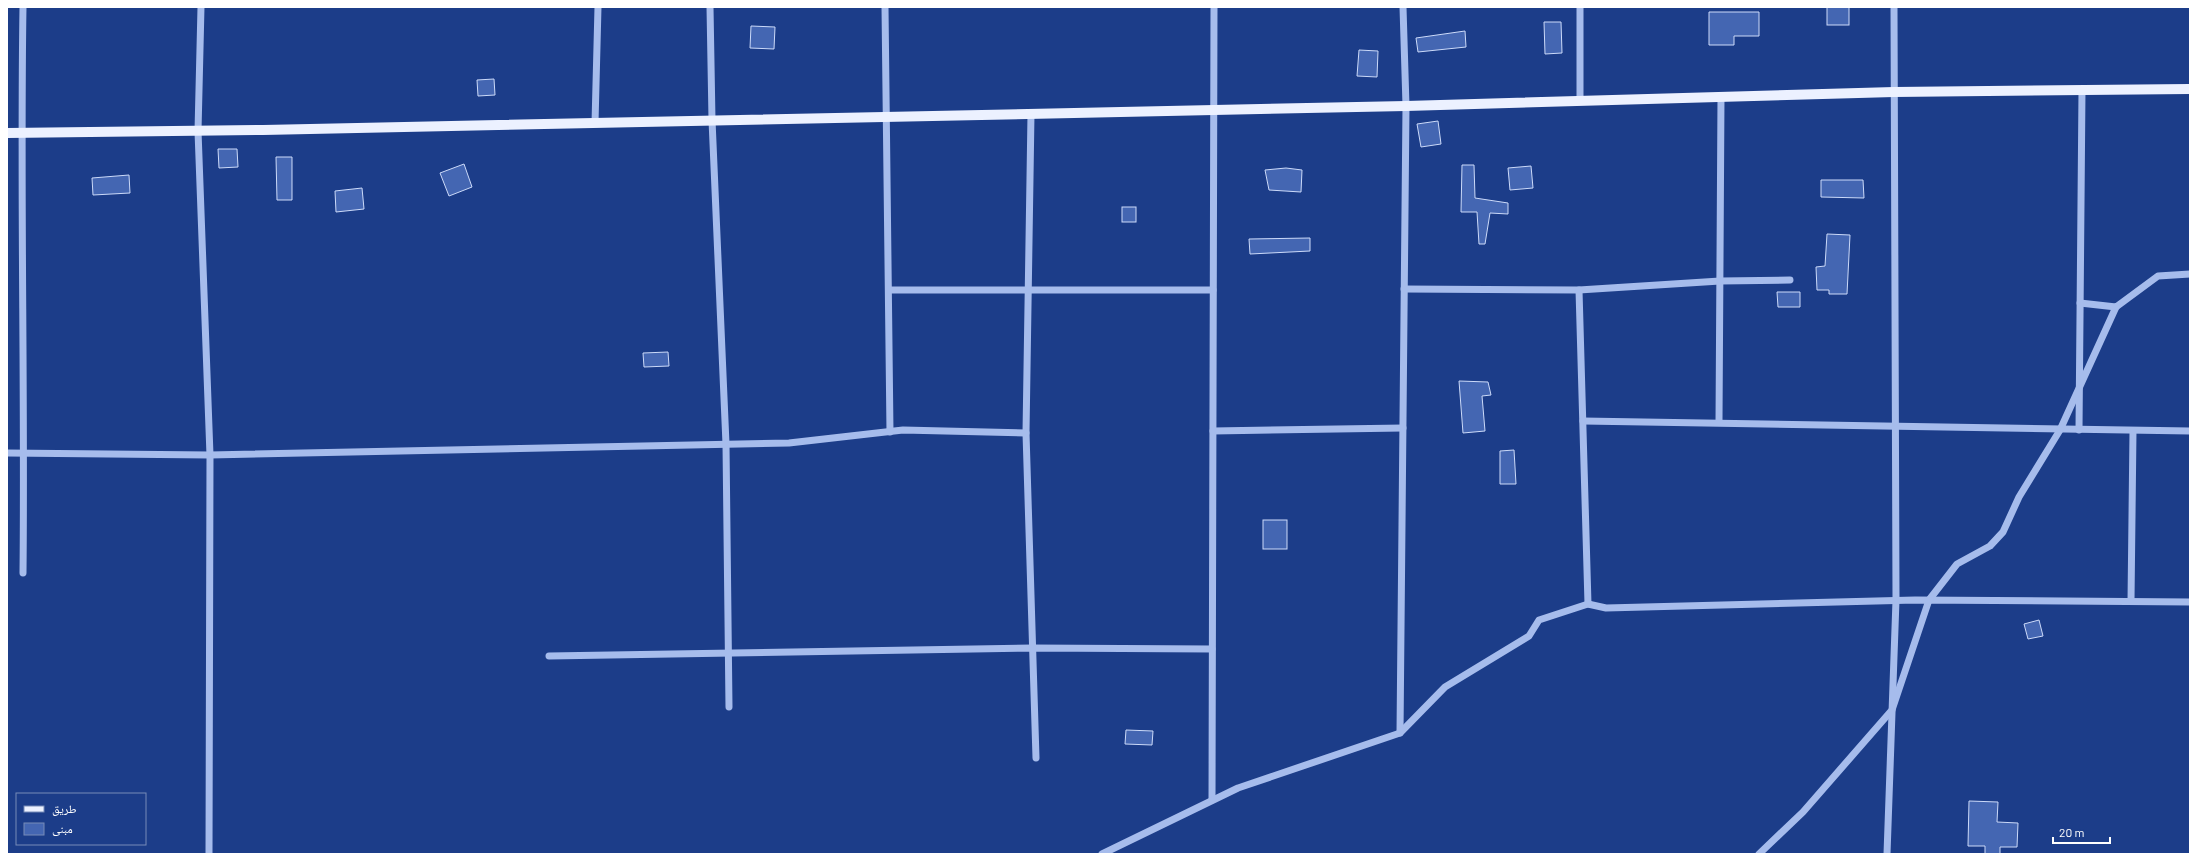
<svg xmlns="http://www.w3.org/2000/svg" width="2197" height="861" viewBox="0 0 2197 861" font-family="Barlow,'Noto Naskh Arabic',sans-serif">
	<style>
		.building { fill: #4466b2; stroke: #ccdaf9 }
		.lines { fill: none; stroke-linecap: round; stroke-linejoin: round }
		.minor { stroke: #a6bcec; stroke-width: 7 }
		.major { stroke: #ecf1ff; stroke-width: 10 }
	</style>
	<rect width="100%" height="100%" fill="#1c3d89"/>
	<g class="building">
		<rect x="1827" y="7" width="22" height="18"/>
		<polygon points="1709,12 1759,12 1759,36 1734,36 1734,45 1709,45"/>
		<polygon points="1544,22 1561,22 1562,53 1545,54"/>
		<polygon points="751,26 775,27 774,49 750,48"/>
		<polygon points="1465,31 1466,47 1418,52 1416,38"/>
		<polygon points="1359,50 1378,51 1377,77 1357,76"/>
		<polygon points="494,79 495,95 478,96 477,80"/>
		<polygon points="1438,121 1441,144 1421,147 1417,124"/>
		<polygon points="218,149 237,149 238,167 219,168"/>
		<polygon points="276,157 292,157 292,200 277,200"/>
		<polygon points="464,164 472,187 449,196 440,173"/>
		<polygon points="1462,165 1474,165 1475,198 1508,203 1508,214 1490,213 1485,244 1479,244 1477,212 1461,212"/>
		<polygon points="1531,166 1533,188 1510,190 1508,168"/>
		<polygon points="1286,168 1302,170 1301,192 1269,190 1265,170"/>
		<polygon points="129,175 130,193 93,195 92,178"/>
		<polygon points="1821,180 1863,180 1864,198 1821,197"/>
		<polygon points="362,188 364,209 336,212 335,191"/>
		<rect x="1122" y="207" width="14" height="15"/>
		<polygon points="1827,234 1850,235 1847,294 1829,294 1829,290 1817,290 1816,267 1825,266"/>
		<polygon points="1310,238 1310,251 1250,254 1249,239"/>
		<polygon points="1777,292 1800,292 1800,307 1778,307"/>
		<polygon points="668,352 669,366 644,367 643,353"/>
		<polygon points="1459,381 1488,382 1491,395 1482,396 1485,431 1463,433"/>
		<polygon points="1514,450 1516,484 1500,484 1500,451"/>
		<rect x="1263" y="520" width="24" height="29"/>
		<polygon points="2039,620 2043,636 2028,639 2024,624"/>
		<polygon points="1126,730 1153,731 1152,745 1125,744"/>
		<polygon points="1969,801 1998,802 1997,822 2018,823 2017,847 2000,847 2000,854 1985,854 1985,846 1968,846"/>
	</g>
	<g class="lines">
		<g class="minor">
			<path d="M 23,7 C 20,196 25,384 23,573"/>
			<polyline points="201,7 198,131 210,455 209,854"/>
			<polyline points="710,7 712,120 726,444 729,707"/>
			<polyline points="885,7 890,432"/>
			<polyline points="1580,7 1580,101"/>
			<polyline points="1031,114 1026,433 1036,758"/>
			<polyline points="595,123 598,7"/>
			<polyline points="1404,289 1579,290 1720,281 1790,280"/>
			<polyline points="889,290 1213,290"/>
			<polyline points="1579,290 1588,604"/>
			<polyline points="2080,303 2116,307 2158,276 2190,274"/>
			<polyline points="1583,421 2190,431"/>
			<polyline points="1719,422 1721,97"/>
			<polyline points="2079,430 2082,90"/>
			<polyline points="1213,431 1403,428"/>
			<polyline points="7,453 210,455 789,443 903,430 1026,433"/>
			<polyline points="2131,601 2133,431"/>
			<polyline points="549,656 1032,648 1212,649"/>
			<polyline points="1400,733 1406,106 1403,7"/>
			<polyline points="1212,800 1214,7"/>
			<polyline points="1102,854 1238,788 1400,733 1445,687 1529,636 1539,620 1588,604 1606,608 1915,600 2190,602"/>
			<polyline points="1759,854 1803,812 1892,710 1929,600 1957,564 1990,546 2003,532 2019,497 2060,430 2116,307"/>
			<polyline points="1887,854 1896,600 1894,7"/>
		</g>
		<polyline class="major" points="7,133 263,130 1406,106 1894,92 2190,89"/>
	</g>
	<rect width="2197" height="861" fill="none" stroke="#ffffff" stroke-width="16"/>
	<rect x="16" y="793" width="130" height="52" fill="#1c3d89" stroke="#778bb8"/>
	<rect x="24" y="806" width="20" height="6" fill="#ecf1ff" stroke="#778bb8"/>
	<text x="52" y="813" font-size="12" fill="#ffffff">طريق</text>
	<rect x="24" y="823" width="20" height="12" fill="#4466b2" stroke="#778bb8"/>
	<text x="52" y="833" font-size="12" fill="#ffffff">مبنى</text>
	<path d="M2053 837v6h57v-6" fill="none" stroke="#ffffff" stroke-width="2"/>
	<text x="2059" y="837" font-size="12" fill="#ffffff" stroke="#1c3d89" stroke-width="3" paint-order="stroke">20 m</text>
</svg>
